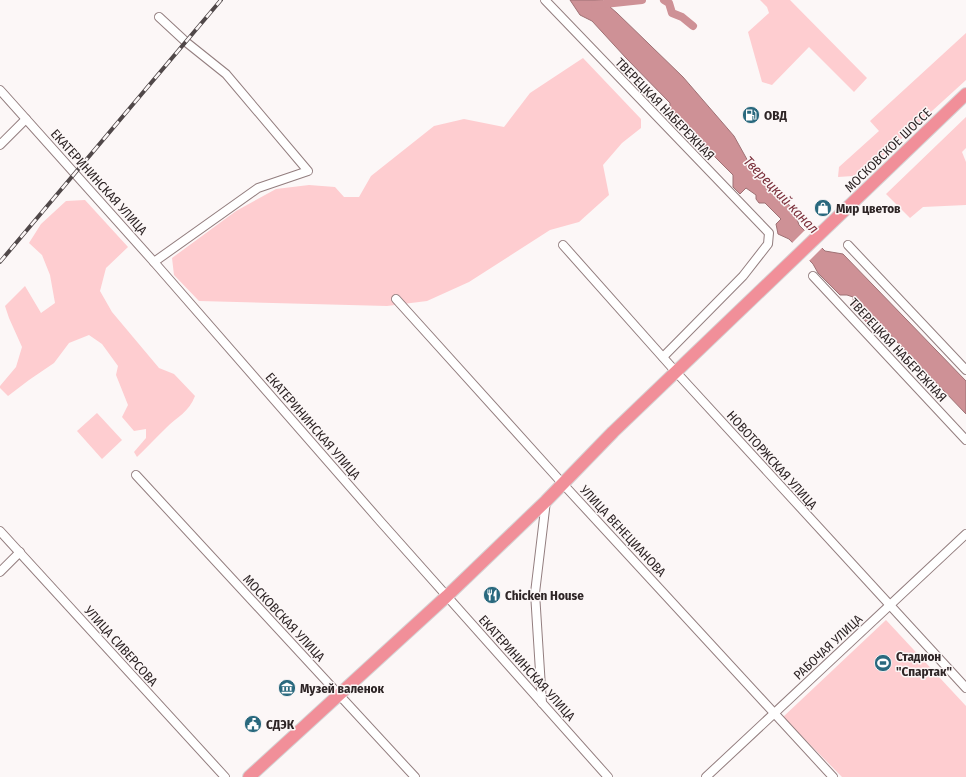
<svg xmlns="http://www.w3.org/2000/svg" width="966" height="777" viewBox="0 0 966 777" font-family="'Fira Sans Condensed',sans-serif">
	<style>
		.green { fill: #fecdd0 }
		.water { fill: #ce9196; stroke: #9e7174 }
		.pier { fill: #fcf7f7 }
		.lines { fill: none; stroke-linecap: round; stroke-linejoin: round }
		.canal { stroke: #ce9196; stroke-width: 8 }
		.minor-casing { stroke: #937e7f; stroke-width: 10 }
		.highway-casing { stroke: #d5d3d4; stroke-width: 14 }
		.minor { stroke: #fff; stroke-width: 8 }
		.highway { stroke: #f18f99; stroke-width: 12 }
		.rail-casing { stroke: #504849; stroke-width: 4 }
		.rail { stroke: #fcf7f7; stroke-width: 2.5; stroke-dasharray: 8; stroke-linecap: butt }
		.labels { text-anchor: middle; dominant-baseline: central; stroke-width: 3; stroke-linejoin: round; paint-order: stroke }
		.street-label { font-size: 13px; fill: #2e2526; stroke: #fcf7f7 }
		.poi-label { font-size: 13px; font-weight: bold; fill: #2e2526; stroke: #fcf7f7; text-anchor: start }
		.water-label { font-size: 14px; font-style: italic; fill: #7c313c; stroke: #fcf7f7 }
	</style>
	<rect width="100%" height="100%" fill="#fcf7f7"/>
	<g class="green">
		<polygon points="760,0 790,0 867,78 854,92 809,47 772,85 762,82 748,32 769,13 767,7"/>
		<polygon points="966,33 966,80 876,162 853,176 838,177 839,167 879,131 870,121"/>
		<polygon points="583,58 641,119 641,128 622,143 603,165 609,195 579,222 550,230 469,282 427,301 387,306 199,301 174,275 172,258 236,211 276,189 309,185 335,187 344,197 359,197 371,176 434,126 464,119 504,127 530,93"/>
		<polygon points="966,117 966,148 962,152 966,162 966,205 923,207 910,218 886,194"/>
		<path d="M 85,200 L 128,247 L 106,268 L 100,291 L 112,312 L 159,368 L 174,374 L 195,396 C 189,412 177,417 166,428 C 156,438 147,447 137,457 L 134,452 L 146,438 L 146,429 L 134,431 L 122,417 L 128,405 L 116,375 L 118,366 L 102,344 L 89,335 L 69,343 L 54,363 L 29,380 L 8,396 L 0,388 L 0,386 L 16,367 L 22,347 L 9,318 L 5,306 L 25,286 L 41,313 L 55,303 L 50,275 L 42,255 L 29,243 L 41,224 L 66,201 Z"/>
		<polygon points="97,413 122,440 102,459 77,431"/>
		<polygon points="886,620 966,706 966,777 842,777 783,717"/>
	</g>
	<polygon class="water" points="570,0 602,0 617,13 683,77 734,136 749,163 794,210 799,225 825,251 843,254 966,381 966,414 879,323 869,325 854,309 853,297 847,295 840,295 818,273 813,264 789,239 778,234 776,224 781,219 765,203 759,203 756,199 756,195 746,188 740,194 733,187 733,175 678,120 670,109 670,103 626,58 592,21 580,15"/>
	<polygon class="pier" points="806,229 823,247 808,262 791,244"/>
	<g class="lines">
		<g class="canal">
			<polyline points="664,0 669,3 672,13 682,17 693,26"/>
			<polyline points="595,5 642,0"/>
		</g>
		<defs>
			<g id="minor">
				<polyline points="545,0 769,233 768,244 743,276 663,357"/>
				<polyline points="0,90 154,262 380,521 608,777"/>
				<polyline points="0,145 26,119"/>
				<polyline points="563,245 676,372 966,688"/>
				<polyline points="848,245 966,370"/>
				<polyline points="154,262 258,188 308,171 226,74 186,42 159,17"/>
				<polyline points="813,276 966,440"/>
				<polyline points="396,299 563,484 833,777"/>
				<polyline points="136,475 415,777"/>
				<polyline points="0,531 225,777"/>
				<polyline points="0,572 20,552"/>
				<polyline points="542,703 535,593 546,501"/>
				<polyline points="706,777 966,534"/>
			</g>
			<polyline id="highway" points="249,777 447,596 546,501 613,432 966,94"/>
		</defs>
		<use href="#minor" class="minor-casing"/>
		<use href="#highway" class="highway-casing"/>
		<use href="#minor" class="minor"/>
		<use href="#highway" class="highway"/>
		<defs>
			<polyline id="rail" points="0,262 221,0"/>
		</defs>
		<use href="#rail" class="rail-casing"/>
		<use href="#rail" class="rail"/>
	</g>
	<defs>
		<symbol id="fuel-disc" viewBox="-11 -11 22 22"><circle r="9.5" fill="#2a697e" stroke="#fcf7f7"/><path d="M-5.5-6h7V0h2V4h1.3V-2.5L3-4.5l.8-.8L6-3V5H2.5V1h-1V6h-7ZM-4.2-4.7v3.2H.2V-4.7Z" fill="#fff"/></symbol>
		<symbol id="shop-disc" viewBox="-11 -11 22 22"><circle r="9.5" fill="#2a697e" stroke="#fcf7f7"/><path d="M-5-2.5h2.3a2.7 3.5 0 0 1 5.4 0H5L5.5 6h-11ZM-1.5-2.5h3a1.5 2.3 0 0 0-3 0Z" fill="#fff"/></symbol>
		<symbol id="restaurant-disc" viewBox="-11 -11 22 22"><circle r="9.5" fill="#2a697e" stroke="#fcf7f7"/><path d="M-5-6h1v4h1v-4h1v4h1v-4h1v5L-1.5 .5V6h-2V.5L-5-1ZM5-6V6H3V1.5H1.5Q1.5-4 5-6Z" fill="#fff"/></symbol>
		<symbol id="stadium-disc" viewBox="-11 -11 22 22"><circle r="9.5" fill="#2a697e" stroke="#fcf7f7"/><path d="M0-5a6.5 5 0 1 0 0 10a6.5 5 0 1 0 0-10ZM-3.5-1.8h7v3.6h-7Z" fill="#fff"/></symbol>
		<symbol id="museum-disc" viewBox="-11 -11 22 22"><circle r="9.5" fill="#2a697e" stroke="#fcf7f7"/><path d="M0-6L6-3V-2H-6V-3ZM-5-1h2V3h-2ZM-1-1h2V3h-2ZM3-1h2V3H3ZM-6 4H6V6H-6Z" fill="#fff"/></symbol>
		<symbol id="civic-disc" viewBox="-11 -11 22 22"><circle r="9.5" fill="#2a697e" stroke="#fcf7f7"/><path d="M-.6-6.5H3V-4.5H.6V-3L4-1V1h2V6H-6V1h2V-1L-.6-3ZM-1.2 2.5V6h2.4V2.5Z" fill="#fff"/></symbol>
	</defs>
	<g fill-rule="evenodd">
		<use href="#fuel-disc" x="741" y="105" width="20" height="20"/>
		<use href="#shop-disc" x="813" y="198" width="20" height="20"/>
		<use href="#restaurant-disc" x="482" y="585" width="20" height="20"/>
		<use href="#stadium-disc" x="873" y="653" width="20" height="20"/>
		<use href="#museum-disc" x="277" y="678" width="20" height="20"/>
		<use href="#civic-disc" x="243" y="714" width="20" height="20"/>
	</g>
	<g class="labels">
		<g class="street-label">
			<text transform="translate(665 109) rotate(46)">ТВЕРЕЦКАЯ НАБЕРЕЖНАЯ</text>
			<text transform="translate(888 150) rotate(-44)">МОСКОВСКОЕ ШОССЕ</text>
			<text transform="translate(99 182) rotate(48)">ЕКАТЕРИНИНСКАЯ УЛИЦА</text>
			<text transform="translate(898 350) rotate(47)">ТВЕРЕЦКАЯ НАБЕРЕЖНАЯ</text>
			<text transform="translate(313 426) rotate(49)">ЕКАТЕРИНИНСКАЯ УЛИЦА</text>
			<text transform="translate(772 460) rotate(48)">НОВОТОРЖСКАЯ УЛИЦА</text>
			<text transform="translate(623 531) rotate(47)">УЛИЦА ВЕНЕЦИАНОВА</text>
			<text transform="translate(284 618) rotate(47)">МОСКОВСКАЯ УЛИЦА</text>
			<text transform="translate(121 646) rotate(48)">УЛИЦА СИВЕРСОВА</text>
			<text transform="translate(828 647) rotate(-43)">РАБОЧАЯ УЛИЦА</text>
			<text transform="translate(527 668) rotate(48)">ЕКАТЕРИНИНСКАЯ УЛИЦА</text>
		</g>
		<g class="poi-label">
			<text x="764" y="115">ОВД</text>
			<text x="836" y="208">Мир цветов</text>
			<text x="505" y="595">Chicken House</text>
			<text x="896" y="656">Стадион<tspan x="896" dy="15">"Спартак"</tspan></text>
			<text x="300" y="688">Музей валенок</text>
			<text x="266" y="724">СДЭК</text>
		</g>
		<g class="water-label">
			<text transform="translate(781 195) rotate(46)">Тверецкий канал</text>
		</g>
	</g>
</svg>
